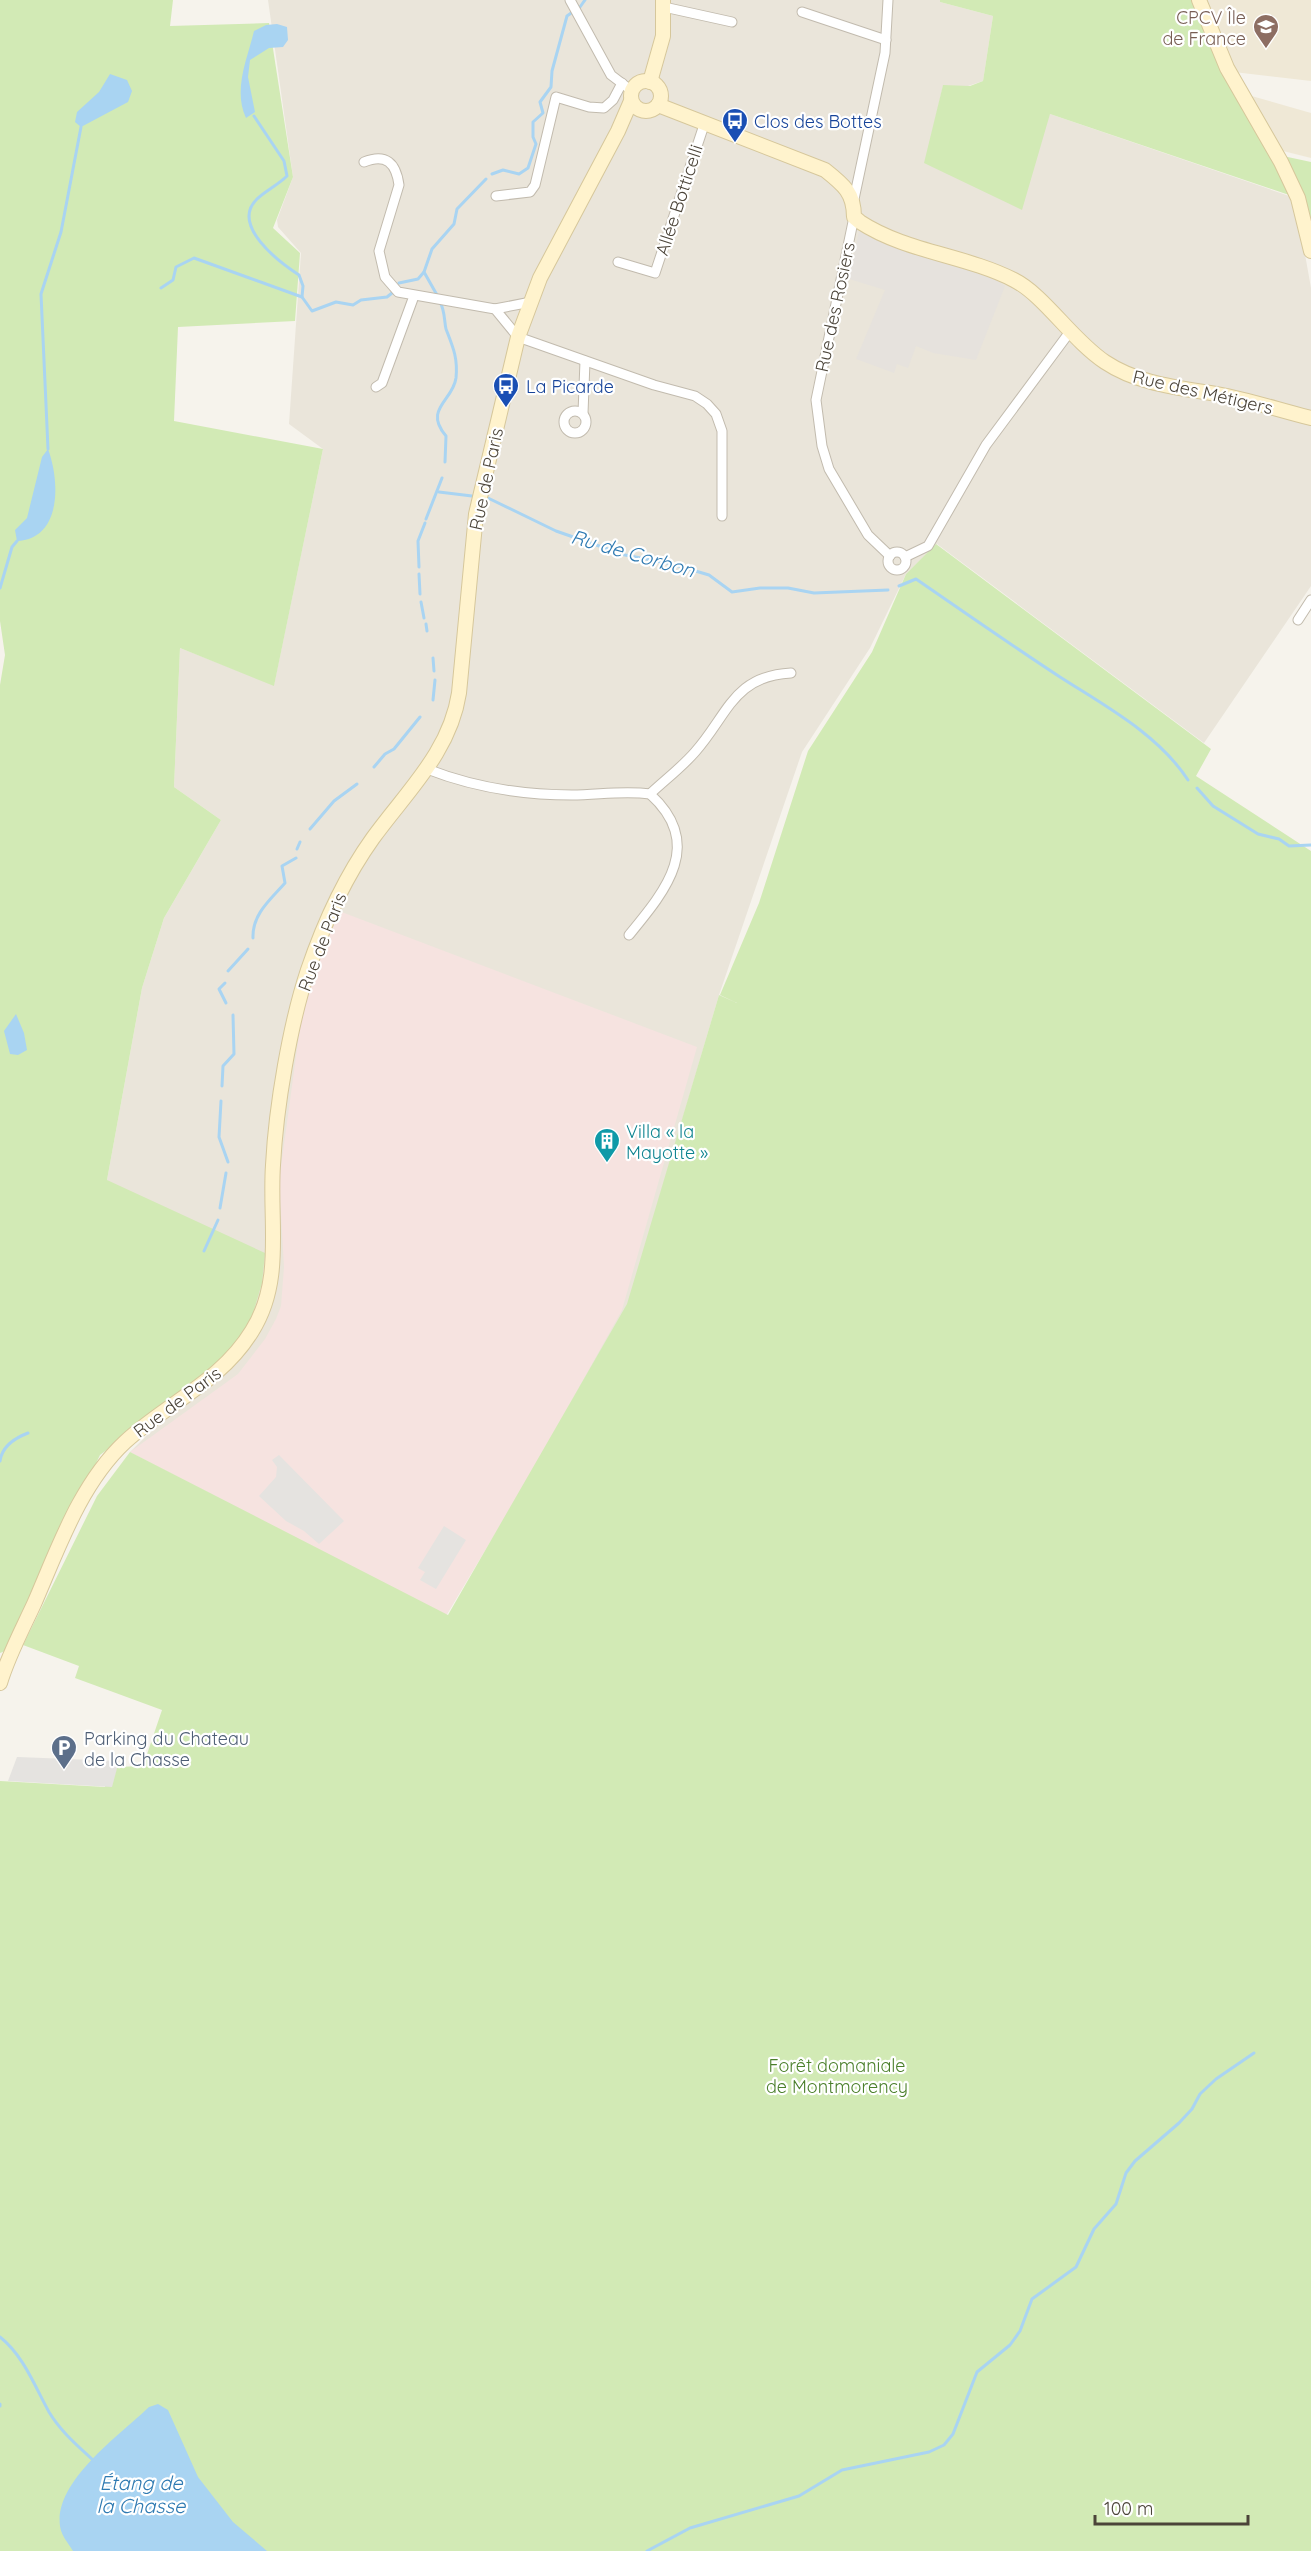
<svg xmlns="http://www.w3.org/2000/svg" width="1311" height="2551" viewBox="0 0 1311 2551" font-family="Quicksand,sans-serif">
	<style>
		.residential { fill: #eae5da }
		.industrial { fill: #e6e2dd }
		.education { fill: #efe8d6 }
		.medical { fill: #f6e3e0 }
		.green { fill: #d2eab5 }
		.parking { fill: #e5e3e0 }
		.water { fill: #a9d4f2 }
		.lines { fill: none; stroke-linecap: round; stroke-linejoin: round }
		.stream { stroke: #a9d4f2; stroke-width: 3 }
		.street-casing { stroke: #c2bbae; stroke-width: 11 }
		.secondary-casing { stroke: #d6c79b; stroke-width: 16 }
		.street { stroke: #fff; stroke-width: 9 }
		.secondary { stroke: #fff3cd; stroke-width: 14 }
		.labels { text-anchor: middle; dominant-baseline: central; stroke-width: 4.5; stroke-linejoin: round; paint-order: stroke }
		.education-label { font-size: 18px; fill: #785e54; stroke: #fff; text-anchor: end }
		.transit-label { font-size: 18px; fill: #164399; stroke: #fff; text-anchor: start }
		.street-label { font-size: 18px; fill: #4b4439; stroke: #fff }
		.culture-label { font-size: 18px; fill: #0d838f; stroke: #fff; text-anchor: start }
		.service-label { font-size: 18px; fill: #4e5e75; stroke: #fff; text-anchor: start }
		.park-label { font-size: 18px; fill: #4a7f2a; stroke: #fff }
		.water-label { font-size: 20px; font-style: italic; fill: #2e7ab2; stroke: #fff }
	</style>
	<rect width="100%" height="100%" fill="#f6f3ec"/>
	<polygon class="residential" points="268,0 940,0 940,2 993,16 983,81 968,86 943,86 925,163 1050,114 1295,198 1311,288 1311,586 1204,743 937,544 906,574 870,648 802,752 719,995 628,1304 447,1614 130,1452 213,1370 107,1180 142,988 164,918 221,820 174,787 180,648 274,685 323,449 289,424 301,253 278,227 277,220 293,177"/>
	<polygon class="industrial" points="859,231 985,273 1005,286 976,360 933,353 916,346 908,368 897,364 894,373 856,359 885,290 849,279"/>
	<g class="education">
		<polygon points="1204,0 1311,0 1311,81 1234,72"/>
		<polygon points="1248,95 1311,113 1311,158 1279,150"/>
	</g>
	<polygon class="medical" points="339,911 697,1047 622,1310 528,1479 450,1609 426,1642 377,1580 130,1452 238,1374 265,1339 276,1319 281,1306 284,1267 279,1181 302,1013 311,976"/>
	<g class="green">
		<polygon points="0,0 173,0 170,26 269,23 293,177 273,228 300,253 295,321 178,327 174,421 323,449 274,686 180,648 174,787 221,820 164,918 142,988 107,1180 265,1253 262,1283 251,1320 235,1346 212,1371 100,1455 5,1651 0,1653 0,685 5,655 0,621"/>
		<polygon points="940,0 1195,0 1295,197 1050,114 1022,210 924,163 943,85 970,86 983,81 993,16 940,2"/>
		<polygon points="1283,156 1311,162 1311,234"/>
		<polygon points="936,544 1211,749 1196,776 1311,851 1311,2551 0,2551 0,1781 105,1787 107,1775 116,1767 143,1766 162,1710 75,1678 79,1666 23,1645 97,1496 130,1452 448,1615 627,1304 719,995 737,1003 720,995 759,903 808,751 872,652 906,574"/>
	</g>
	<g class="parking">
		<polygon points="279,1455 344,1521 319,1544 304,1531 286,1521 259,1496 276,1477 277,1467 272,1460"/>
		<polygon points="444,1526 466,1540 436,1589 420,1580 425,1572 418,1568"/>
		<polygon points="17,1757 18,1757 119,1761 112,1787 8,1781"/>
	</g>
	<g class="water">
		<path d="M 277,24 L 287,27 L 288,40 L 283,47 L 269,48 L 250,60 L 248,77 L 255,112 L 246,118 C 233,90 247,60 254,31 L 266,25 Z"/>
		<polygon points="110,74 127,80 132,91 128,102 81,127 75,122 77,112 99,92"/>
		<path d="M 48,449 C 60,481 62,539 17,541 L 15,530 L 27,518 L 42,457 Z"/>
		<polygon points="16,1014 24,1033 27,1050 18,1055 10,1054 4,1031"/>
		<path d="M 158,2404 L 168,2410 L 198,2477 L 233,2522 L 267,2551 L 73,2551 C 68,2543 61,2535 60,2526 C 54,2481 120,2435 149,2407 Z"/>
	</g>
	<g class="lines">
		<g class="stream">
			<polyline points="580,7 585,0"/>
			<path d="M 254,116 L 284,161 L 287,176 C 278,185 265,191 257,199 C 230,225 279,262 299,275 L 303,286 L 302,297 L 312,311 L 336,302 L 353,305 L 361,300 L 387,297 L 392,293"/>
			<polyline points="492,174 503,170 519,174 528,168 536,144 533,137 533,122 543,113 540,102 551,87 552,71 567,16 574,11"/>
			<polyline points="399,283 418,279 424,272"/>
			<polyline points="161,288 173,280 176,267 194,258 302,297"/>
			<polyline points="437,295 424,272 432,249 454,224 457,209 486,179"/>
			<path d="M 440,302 C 445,311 444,320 446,329 C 453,347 458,358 456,378 C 453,401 423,409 446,436 L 445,462"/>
			<polyline points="48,449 41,294 61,232 81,127"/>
			<polyline points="439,492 472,496"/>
			<polyline points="488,498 556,531 625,555 672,564 709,575 732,592 760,588 788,588 814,593 888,590"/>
			<polyline points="426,519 442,478"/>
			<polyline points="419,567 418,541 425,523"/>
			<polyline points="419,574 420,594"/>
			<path d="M 899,586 L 916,579 C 964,612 1011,645 1060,677 C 1105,706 1158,734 1188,780"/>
			<polyline points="0,588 12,547 17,541"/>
			<polyline points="421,602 424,618"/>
			<polyline points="426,624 427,631"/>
			<polyline points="433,658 434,671"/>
			<polyline points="433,700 435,680"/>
			<polyline points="374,767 385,754 394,749 420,717"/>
			<polyline points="1197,788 1213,806 1258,834 1279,839 1289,846 1311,845"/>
			<polyline points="310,829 334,801 357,784"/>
			<polyline points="297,849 300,842"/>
			<path d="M 253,938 C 252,914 271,899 285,883 L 282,866 L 296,858"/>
			<polyline points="228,971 248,949"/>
			<polyline points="225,983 219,989 226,1003"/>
			<polyline points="222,1086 223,1066 234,1054 233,1015"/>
			<polyline points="221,1101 219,1137 228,1162"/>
			<polyline points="220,1208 226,1173"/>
			<polyline points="204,1251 218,1220"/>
			<path d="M 0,1461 C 2,1446 15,1438 28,1433"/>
			<path d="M 0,2337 C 24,2356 35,2387 49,2412 C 61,2432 78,2446 94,2461"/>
			<polyline points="0,2404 0,2406"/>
			<polyline points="647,2551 690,2528 799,2496 842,2470 929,2452 944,2445 953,2434 977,2372 1010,2345 1020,2331 1032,2299 1076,2267 1094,2229 1116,2204 1126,2173 1135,2161 1179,2123 1192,2109 1200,2094 1216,2079 1254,2053"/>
		</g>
		<defs>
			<g id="street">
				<polyline points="570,0 611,75 632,91"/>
				<polyline points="664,7 732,22"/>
				<polyline points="802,12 886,40"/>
				<path d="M 364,162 C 386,153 396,163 399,185 L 379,251 L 385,277 L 398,292 L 495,309 L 518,337 L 654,385 L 695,396 L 707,404 L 716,414 L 722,431 L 722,516"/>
				<polyline points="496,196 530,192 535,185 556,97 589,107 604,108 613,100 622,83"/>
				<polyline points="854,199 885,53 888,0"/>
				<polyline points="854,217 816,400 822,446 829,469 868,535 890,556"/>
				<polyline points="618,262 655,273 704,125"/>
				<polyline points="495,309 531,302"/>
				<polyline points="376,387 382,383 414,296"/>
				<circle cx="575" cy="422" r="11"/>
				<polyline points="583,413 585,361"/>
				<circle cx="897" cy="561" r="9"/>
				<polyline points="905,557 928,546 986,445 1069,333"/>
				<polyline points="1298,620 1311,600"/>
				<path d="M 427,769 C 473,787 522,795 572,795 C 598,795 624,790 650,794"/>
				<path d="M 650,794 C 665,780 682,767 695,752 C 728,715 733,676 791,673"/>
				<path d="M 629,935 C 666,890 705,844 650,794"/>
			</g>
			<g id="secondary">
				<polyline points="1199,0 1227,68 1281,162 1298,198 1311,251"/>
				<circle cx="646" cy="96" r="15"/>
				<polyline points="650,82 663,36 663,0"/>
				<path d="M 658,105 L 825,170 C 844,185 854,193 854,217 L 860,222 C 906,252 965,255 1014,280 C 1044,295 1072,340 1105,362 C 1141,386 1185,388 1227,396 C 1255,402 1283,411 1311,418"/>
				<path d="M 0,1683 C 8,1656 22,1630 34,1604 C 58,1549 80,1484 125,1442 C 167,1403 221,1382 252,1331 C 284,1280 269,1222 273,1165 C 276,1107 290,1024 308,970 C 324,923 345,877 373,838 C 407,791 450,752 459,693 L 476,514 L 518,337 L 540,278 L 618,131 L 631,101"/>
			</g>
		</defs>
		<use href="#street" class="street-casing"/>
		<use href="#secondary" class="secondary-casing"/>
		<use href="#street" class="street"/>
		<use href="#secondary" class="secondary"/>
	</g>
	<defs>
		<symbol id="school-pin" viewBox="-11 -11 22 30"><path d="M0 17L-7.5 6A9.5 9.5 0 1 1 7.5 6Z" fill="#8d6e63" stroke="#fff"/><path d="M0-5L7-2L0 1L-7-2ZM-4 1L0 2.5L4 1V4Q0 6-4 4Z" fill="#fff"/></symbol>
		<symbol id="bus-pin" viewBox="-11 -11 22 30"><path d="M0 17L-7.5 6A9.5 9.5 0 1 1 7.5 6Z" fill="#1a4fb4" stroke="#fff"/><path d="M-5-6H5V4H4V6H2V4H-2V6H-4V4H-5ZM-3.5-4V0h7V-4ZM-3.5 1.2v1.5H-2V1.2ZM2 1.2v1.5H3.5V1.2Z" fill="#fff"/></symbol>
		<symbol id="building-pin" viewBox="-11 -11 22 30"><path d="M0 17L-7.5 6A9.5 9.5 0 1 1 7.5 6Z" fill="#0f9aa8" stroke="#fff"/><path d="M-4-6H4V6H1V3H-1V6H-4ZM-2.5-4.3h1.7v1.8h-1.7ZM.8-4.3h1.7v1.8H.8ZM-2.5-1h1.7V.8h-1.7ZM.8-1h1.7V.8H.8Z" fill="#fff"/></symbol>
		<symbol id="parking-pin" viewBox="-11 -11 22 30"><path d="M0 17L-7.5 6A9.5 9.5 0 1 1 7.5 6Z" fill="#5c6f8a" stroke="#fff"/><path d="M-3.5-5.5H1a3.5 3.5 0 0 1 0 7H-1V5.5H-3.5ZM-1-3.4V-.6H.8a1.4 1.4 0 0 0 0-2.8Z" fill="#fff"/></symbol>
	</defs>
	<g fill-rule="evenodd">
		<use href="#school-pin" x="1251" y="12" width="30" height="40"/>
		<use href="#bus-pin" x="720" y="106" width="30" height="40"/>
		<use href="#bus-pin" x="491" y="371" width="30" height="40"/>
		<use href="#building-pin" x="592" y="1126" width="30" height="40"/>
		<use href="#parking-pin" x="49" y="1733" width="30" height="40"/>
	</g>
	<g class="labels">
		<g class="education-label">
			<text x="1246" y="17">CPCV Île<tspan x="1246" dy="21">de France</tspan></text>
		</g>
		<g class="transit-label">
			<text x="754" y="121">Clos des Bottes</text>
			<text x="526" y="386">La Picarde</text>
		</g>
		<g class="street-label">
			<text transform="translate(679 200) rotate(-72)">Allée Botticelli</text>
			<text transform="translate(835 307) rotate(-78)">Rue des Rosiers</text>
			<text transform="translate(1203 392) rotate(13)">Rue des Métigers</text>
			<text transform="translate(486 479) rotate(-78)">Rue de Paris</text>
			<text transform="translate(322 942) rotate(-69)">Rue de Paris</text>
			<text transform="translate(177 1402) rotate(-37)">Rue de Paris</text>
		</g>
		<g class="culture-label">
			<text x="626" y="1131">Villa « la<tspan x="626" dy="21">Mayotte »</tspan></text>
		</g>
		<g class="service-label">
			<text x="84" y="1738">Parking du Chateau<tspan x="84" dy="21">de la Chasse</tspan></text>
		</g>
		<g class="park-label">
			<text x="837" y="2065">Forêt domaniale<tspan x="837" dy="21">de Montmorency</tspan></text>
		</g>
		<g class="water-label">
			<text transform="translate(633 553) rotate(16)">Ru de Corbon</text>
			<text x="141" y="2482">Étang de<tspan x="141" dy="23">la Chasse</tspan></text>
		</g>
	</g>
	<path d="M1095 2515v9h153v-9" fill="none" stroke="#4b4439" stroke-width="3"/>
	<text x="1104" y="2515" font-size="18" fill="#4b4439" stroke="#ffffff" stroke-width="4.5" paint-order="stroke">100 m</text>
</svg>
